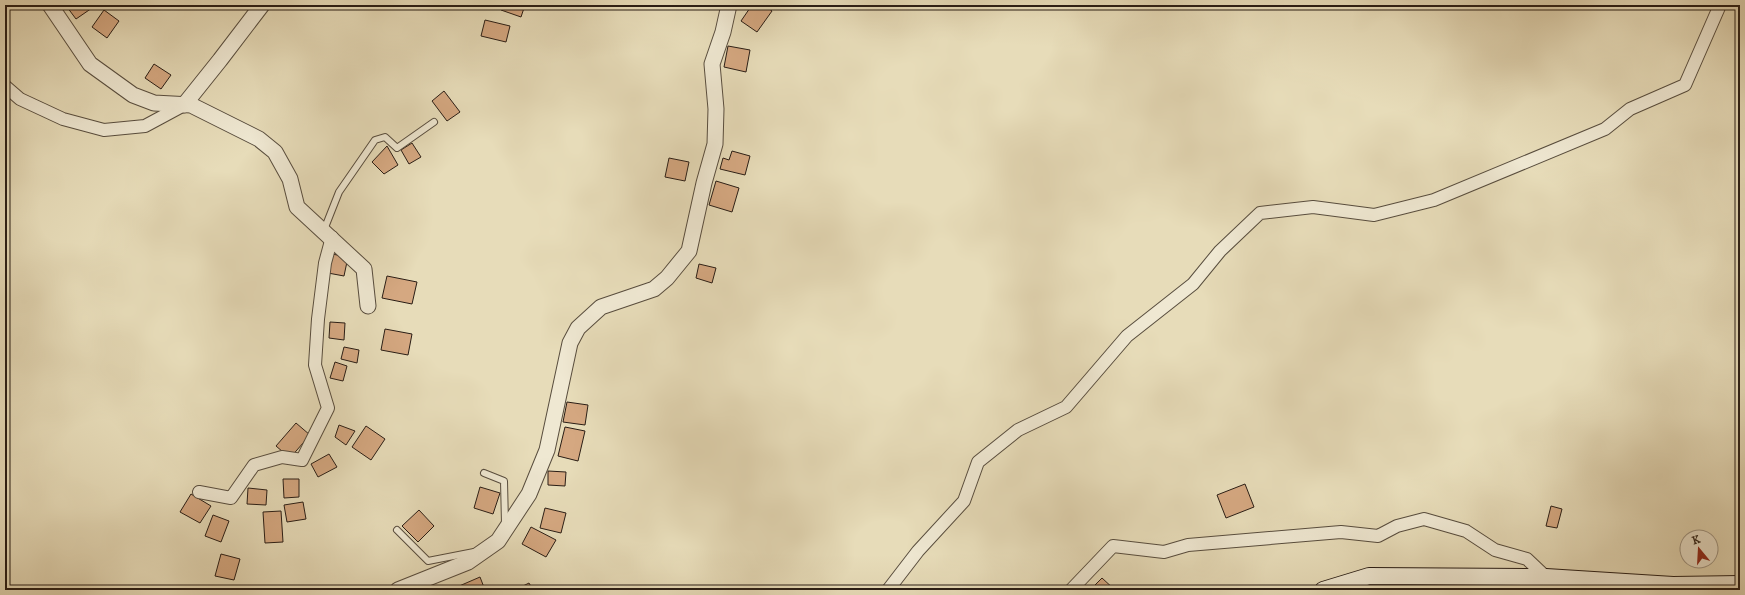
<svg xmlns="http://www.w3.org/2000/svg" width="1745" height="595" viewBox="0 0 1745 595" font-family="'IM FELL DW Pica',serif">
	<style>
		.building { fill: #d5a881; stroke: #291d15 }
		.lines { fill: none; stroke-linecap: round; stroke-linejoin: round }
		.service-casing { stroke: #584d3e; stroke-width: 8 }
		.minor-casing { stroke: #584d3e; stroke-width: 14 }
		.tertiary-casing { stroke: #584d3e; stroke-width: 17 }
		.secondary-casing { stroke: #291d15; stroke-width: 18 }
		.service { stroke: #efe8d2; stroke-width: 6 }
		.minor { stroke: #efe8d2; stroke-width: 12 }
		.tertiary { stroke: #efe8d2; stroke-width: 15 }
		.secondary { stroke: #efe8d2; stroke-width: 16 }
	</style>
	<rect width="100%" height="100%" fill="#e7dcb9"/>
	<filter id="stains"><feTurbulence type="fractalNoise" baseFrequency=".005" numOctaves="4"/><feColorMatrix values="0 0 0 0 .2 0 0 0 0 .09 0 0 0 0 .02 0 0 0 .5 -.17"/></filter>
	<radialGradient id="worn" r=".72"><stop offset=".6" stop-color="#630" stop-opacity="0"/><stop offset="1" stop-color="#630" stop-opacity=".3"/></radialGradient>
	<g class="building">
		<polygon points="70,5 90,5 92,8 76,19 67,7"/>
		<polygon points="503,5 525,5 521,17 501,10"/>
		<polygon points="752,5 764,5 772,11 757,32 741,21"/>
		<polygon points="104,10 119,21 107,38 92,27"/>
		<polygon points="485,20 510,26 506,42 481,36"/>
		<polygon points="728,46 750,50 746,72 724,67"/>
		<polygon points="154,64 171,75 161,89 145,78"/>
		<polygon points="444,91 460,112 447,121 432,101"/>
		<polygon points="412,143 421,157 409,164 401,150"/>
		<polygon points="387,146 398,165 384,174 372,162"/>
		<polygon points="732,151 750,156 745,175 720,169 723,158 729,160"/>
		<polygon points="669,158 689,162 685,181 665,177"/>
		<polygon points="716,181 739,188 732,212 709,205"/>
		<polygon points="332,254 348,257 344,276 328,273"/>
		<polygon points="699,264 716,268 712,283 696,278"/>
		<polygon points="387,276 417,282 412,304 382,298"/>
		<polygon points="330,322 345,323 344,340 329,338"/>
		<polygon points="385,329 412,334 408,355 381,350"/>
		<polygon points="344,347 359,350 357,363 341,359"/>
		<polygon points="335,362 347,366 343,381 330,378"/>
		<polygon points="567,402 588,405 585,425 563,422"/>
		<polygon points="296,423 310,435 290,458 276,446"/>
		<polygon points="339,425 355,431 346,445 335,437"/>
		<polygon points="366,426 385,439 371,460 352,447"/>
		<polygon points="565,427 585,431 578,461 558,456"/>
		<polygon points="329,454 337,467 318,477 311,464"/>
		<polygon points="548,471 566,472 565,486 548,485"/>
		<polygon points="283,479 299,479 299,497 284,498"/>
		<polygon points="1245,484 1254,507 1226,518 1217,495"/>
		<polygon points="480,487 500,493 493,514 474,508"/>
		<polygon points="248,488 267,490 266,505 247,504"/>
		<polygon points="191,494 211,506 200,523 180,512"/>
		<polygon points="303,502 306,519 287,522 284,505"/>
		<polygon points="1551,506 1562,509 1557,528 1546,526"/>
		<polygon points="545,508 566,513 561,533 540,528"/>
		<polygon points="419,510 434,526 418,542 402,526"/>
		<polygon points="281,511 283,542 265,543 263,512"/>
		<polygon points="213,515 229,521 221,542 205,536"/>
		<polygon points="531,527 556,540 546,557 522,544"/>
		<polygon points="221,554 240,559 234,580 215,576"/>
		<polygon points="480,577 485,590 450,590"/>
		<polygon points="1102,578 1115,590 1090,590"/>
		<polygon points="529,583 533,590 515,590"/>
	</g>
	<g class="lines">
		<defs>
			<g id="service">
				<polyline points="324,230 339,192 375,140 385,137 397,148 434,122"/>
				<polyline points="484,473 504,481 505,524"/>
				<polyline points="397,530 428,561 474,552"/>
			</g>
			<g id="minor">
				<polyline points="5,86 20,99 63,119 104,130 145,126 184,105"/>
				<polyline points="199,492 231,498 254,465 282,457 302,460 328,408 315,365 318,319 325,263 332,237"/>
				<polyline points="888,590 918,551 964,501 978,462 1018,430 1066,407 1127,336 1193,284 1220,251 1260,213 1313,207 1374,215 1434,200 1605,129 1630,109 1685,85 1720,5"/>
				<polyline points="1071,590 1113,546 1164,552 1188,545 1341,532 1378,536 1397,526 1424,519 1466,531 1495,550 1527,559 1546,577"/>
			</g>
			<g id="tertiary">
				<polyline points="50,5 90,64 133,95 154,103 191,105 259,139 275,152 290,179 297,207 364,269 368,306"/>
				<polyline points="184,105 220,60 262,5"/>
				<polyline points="398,590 468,562 498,541 529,494 547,450 570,343 578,328 601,307 654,289 667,278 689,251 704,183 715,144 716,109 712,64 723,32 729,5"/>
			</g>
			<polyline id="secondary" points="1323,590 1369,576 1546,577 1673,585 1740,584"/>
		</defs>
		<use href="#service" class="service-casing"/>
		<use href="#minor" class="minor-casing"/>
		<use href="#tertiary" class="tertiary-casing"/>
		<use href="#secondary" class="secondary-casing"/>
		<use href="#service" class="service"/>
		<use href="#minor" class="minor"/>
		<use href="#tertiary" class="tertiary"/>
		<use href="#secondary" class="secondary"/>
	</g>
	<rect width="1745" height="595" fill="none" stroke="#e7dcb9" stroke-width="20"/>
	<rect x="6" y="6" width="1733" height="583" fill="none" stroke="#291d15" stroke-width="2"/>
	<rect x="10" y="10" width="1725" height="575" fill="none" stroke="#291d15"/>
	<g transform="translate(1699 549) rotate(342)"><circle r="19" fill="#efe8d2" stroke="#a09786"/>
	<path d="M0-3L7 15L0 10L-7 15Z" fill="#8f2418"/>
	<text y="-6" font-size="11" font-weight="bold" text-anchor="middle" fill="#291d15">K</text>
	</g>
	<rect width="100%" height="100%" filter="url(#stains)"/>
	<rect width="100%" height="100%" fill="url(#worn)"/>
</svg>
